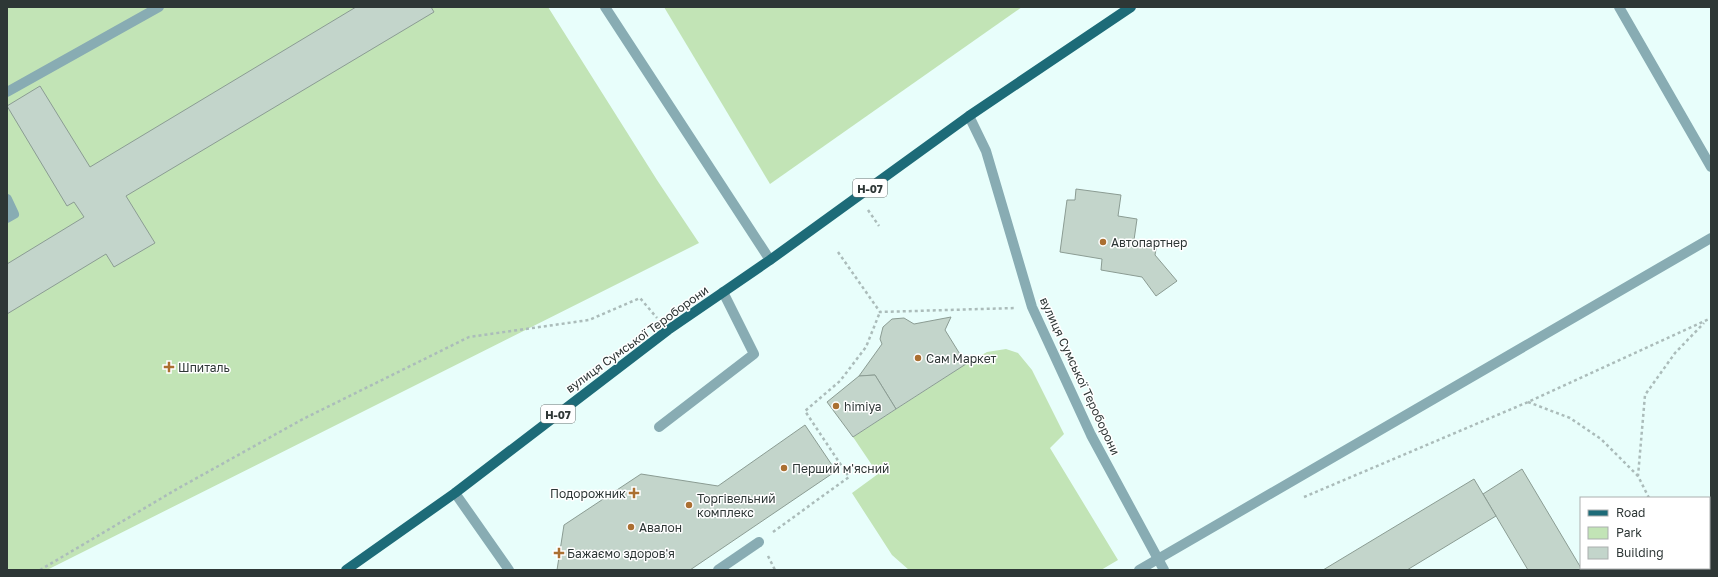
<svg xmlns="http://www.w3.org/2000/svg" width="1718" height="577" viewBox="0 0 1718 577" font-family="'Golos Text',sans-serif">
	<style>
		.green { fill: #c2e4b6 }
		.building { fill: #c3d5cb; stroke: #8b9c93 }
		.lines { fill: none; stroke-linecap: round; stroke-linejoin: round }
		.path { stroke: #abbcba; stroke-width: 2.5; stroke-dasharray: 3 3; stroke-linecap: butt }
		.minor { stroke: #88acb3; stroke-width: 10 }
		.major { stroke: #1d6b78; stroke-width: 10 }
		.poi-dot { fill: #ab6f31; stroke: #fff; stroke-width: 1.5 }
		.labels { text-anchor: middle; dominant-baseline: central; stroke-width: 3; stroke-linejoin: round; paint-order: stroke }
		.shield { fill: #fff; stroke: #6d7372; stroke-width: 1 }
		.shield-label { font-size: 11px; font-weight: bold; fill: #2e3736 }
		.poi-label { font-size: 12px; fill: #2e3736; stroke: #fff; text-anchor: start }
		.street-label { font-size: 12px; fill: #2e3736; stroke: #fff }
	</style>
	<rect width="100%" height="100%" fill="#e8fefb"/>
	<g class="green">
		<polygon points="7,7 548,7 657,180 699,243 47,570 7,570"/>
		<polygon points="664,7 1022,7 770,184"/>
		<polygon points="1006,349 1018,353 1032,370 1064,434 1050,448 1118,560 1101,570 909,570 892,555 852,493 878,474 853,437 966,364 987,352"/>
	</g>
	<g class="building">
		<polygon points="356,7 431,7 434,12 126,196 155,243 114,267 106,254 7,314 7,264 84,217 74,202 67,206 7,106 40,86 90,167"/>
		<polygon points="1076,189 1121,195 1118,216 1137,219 1134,240 1157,243 1155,255 1177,281 1156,296 1142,277 1101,270 1102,259 1060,252 1067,200 1075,200"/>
		<polygon points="951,317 945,330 966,364 896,409 875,375 859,376 882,344 880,339 883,327 892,319 904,318 914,324"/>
		<polygon points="875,375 896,409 853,437 827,402 859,376"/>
		<polygon points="805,425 836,471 690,570 557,570 564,525 641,474 718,486"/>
		<polygon points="1522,469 1581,568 1583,570 1528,570 1483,494"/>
		<polygon points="1474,479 1496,516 1407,570 1323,570"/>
	</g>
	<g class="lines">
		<g class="path">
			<polyline points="868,210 879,226"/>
			<polyline points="838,252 880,312 1015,308"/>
			<polyline points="1528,402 1570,418 1601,439 1638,476"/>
			<polyline points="1304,497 1528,402 1711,318"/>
			<polyline points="1649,498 1638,476 1645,395 1675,353 1704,323"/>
			<polyline points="773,532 849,477 805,411 840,381 866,347 880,312"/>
			<polyline points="768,556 775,570"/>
			<polyline points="1646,568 1711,569"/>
			<polyline points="40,570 177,489 303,419 469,337 589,320 640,298 657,318"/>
		</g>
		<g class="minor">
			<polyline points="605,7 770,260"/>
			<polyline points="1619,7 1711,167"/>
			<polyline points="7,92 159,7"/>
			<polyline points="969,116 986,151 1032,307 1091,435 1164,570"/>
			<polyline points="7,199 14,214 7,218"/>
			<polyline points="659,427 754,354 723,292"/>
			<polyline points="455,493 509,570"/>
			<polyline points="718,570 759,542"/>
			<polyline points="1139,570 1711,238"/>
		</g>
		<polyline class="major" points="346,570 455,493 668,330 770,260 969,116 1131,7"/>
	</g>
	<g class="poi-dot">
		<circle cx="1103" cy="242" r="4"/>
		<circle cx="918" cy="358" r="4"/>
		<path d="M167 361h4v4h4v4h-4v4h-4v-4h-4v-4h4z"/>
		<circle cx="836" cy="406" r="4"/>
		<circle cx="784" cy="468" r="4"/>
		<path d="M632 487h4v4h4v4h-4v4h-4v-4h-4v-4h4z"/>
		<circle cx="689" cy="505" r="4"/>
		<circle cx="631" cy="527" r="4"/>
		<path d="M557 547h4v4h4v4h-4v4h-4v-4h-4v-4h4z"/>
	</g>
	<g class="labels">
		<g class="shield">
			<rect x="853" y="179" width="34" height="18" rx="3"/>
			<rect x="541" y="405" width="34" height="18" rx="3"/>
		</g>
		<g class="shield-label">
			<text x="870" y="188">Н-07</text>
			<text x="558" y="414">Н-07</text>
		</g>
		<g class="poi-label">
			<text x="1111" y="242">Автопартнер</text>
			<text x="926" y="358">Сам Маркет</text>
			<text x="178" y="367">Шпиталь</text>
			<text x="844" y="406">himiya</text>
			<text x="792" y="468">Перший м'ясний</text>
			<text x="626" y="493" text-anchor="end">Подорожник</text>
			<text x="697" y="498">Торгівельний<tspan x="697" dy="14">комплекс</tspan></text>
			<text x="639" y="527">Авалон</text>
			<text x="567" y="553">Бажаємо здоров'я</text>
		</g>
		<g class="street-label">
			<text transform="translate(637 339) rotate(-36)">вулиця Сумської Тероборони</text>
			<text transform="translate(1080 376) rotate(65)">вулиця Сумської Тероборони</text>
		</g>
	</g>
	<rect width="1718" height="577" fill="none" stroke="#2e3736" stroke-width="16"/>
	<rect x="1580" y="497" width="130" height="72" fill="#ffffff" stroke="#abafaf"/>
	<rect x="1588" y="510" width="20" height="6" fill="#1d6b78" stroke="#abafaf"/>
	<text x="1616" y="517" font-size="12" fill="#2e3736">Road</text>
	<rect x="1588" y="527" width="20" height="12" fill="#c2e4b6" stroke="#abafaf"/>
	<text x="1616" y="537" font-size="12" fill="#2e3736">Park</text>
	<rect x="1588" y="547" width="20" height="12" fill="#c3d5cb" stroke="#abafaf"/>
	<text x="1616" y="557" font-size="12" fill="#2e3736">Building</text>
</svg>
